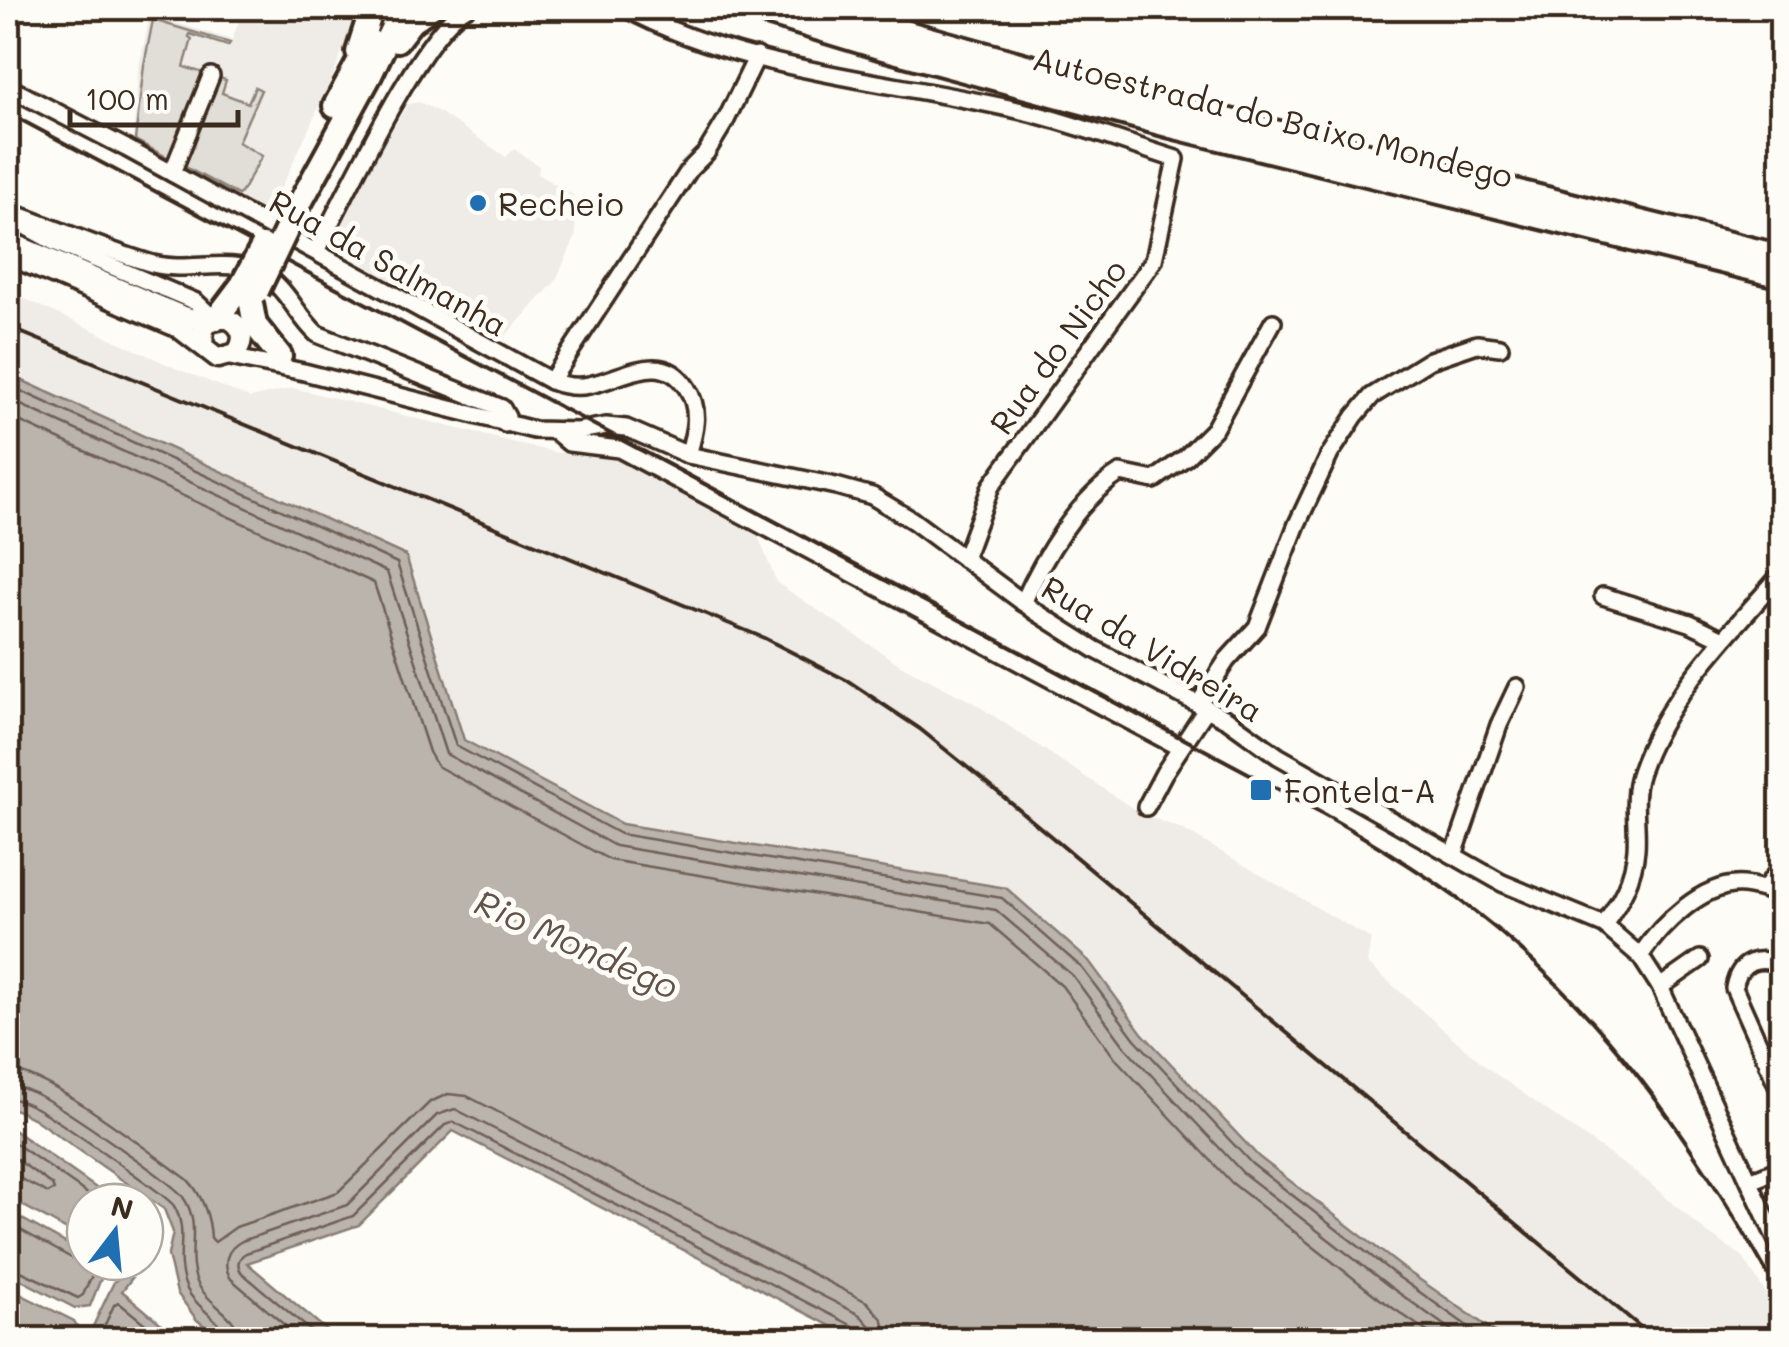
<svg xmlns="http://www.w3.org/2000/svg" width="1789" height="1347" viewBox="0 0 1789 1347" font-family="Mali,sans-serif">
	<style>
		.built { fill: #efece7 }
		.green { fill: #e1ded7; stroke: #8e847a; stroke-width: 2.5 }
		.water { fill: #bbb4ad; stroke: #887d74; stroke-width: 2.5 }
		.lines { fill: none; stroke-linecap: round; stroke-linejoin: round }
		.shore { stroke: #6e6157; stroke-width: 2.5 }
		.minor-casing { stroke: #3b2a1e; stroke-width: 22 }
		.major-casing { stroke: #3b2a1e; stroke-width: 25 }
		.highway-casing { stroke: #3b2a1e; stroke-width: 30 }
		.minor { stroke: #fdfcf7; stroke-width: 15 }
		.major { stroke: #fdfcf7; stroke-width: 18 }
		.highway { stroke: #fdfcf7; stroke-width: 22 }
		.rail { stroke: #3b2a1e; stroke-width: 4 }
		.highway-bridge-casing { stroke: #3b2a1e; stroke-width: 30; stroke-linecap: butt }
		.highway-bridge { stroke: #fdfcf7; stroke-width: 22 }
		.poi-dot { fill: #1f6fb2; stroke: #fdfcf7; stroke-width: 4 }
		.labels { text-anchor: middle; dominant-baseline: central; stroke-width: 10; stroke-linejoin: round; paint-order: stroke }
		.street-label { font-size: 32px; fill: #3b2a1e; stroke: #fdfcf7 }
		.poi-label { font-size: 32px; fill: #3b2a1e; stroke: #fdfcf7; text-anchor: start }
		.water-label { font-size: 35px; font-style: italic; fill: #615349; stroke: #fdfcf7 }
	</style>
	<rect width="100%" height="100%" fill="#fdfcf7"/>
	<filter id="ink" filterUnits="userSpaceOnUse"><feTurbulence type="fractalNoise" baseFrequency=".01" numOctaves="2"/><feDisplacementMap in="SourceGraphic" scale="20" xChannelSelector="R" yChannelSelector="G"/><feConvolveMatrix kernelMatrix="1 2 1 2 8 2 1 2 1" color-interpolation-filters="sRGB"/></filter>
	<g filter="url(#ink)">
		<g class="built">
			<polygon points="244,8 359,8 330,83 267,218 133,141 138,71 150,15 232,40"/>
			<polygon points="419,102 441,113 506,157 514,149 539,166 538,174 573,195 576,236 555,282 498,344 333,246 330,232 358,185 408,104"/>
			<polygon points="8,291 173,367 250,398 293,388 557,453 610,451 756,531 777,583 902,666 974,703 1140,813 1182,829 1371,939 1367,963 1490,1070 1647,1181 1706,1232 1742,1256 1781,1317 1781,1339 1505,1339 1403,1268 1259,1157 1142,1033 1089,961 1006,888 622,824 464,740 406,556 8,374"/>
		</g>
		<polygon class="green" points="153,20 230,43 228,46 190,34 189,37 192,39 184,67 226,80 222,93 248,103 255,87 261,90 238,142 262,156 241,193 238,195 135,140 144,65"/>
		<g class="water">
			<polygon points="8,374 406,556 464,740 622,824 1006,888 1089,961 1142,1033 1259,1157 1403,1268 1505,1339 856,1339 453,1131 359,1225 247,1263 337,1339 222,1339 197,1320 177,1293 168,1255 173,1232 164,1209 33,1118 8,1106"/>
			<polygon points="8,1126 116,1202 85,1202 85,1240 8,1197"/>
			<polygon points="8,1211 85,1254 85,1262 96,1262 104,1271 90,1306 75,1308 8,1273"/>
			<polygon points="122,1274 132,1278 122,1291 172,1333 182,1332 187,1339 87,1339 114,1282"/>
			<polygon points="8,1288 74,1321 78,1328 74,1339 8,1339"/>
		</g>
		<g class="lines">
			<g class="shore">
				<polyline points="8,385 397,563 456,746 620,834 1002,898 1082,968 1135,1039 1252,1164 1397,1276 1487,1340"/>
				<polyline points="8,399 387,572 446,754 615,846 996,910 1073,976 1125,1047 1243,1173 1389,1286 1465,1340"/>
				<polyline points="8,416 374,583 429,752 437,766 610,860 990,924 1062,986 1114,1057 1232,1183 1380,1299 1439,1340"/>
				<path d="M 8,1070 C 48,1072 149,1152 187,1179 C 202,1194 210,1217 211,1238 L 215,1242 L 236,1227 L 338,1192 L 430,1102 L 448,1094 L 467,1096 L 867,1302 L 883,1320 L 887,1340"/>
				<path d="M 8,1085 C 20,1086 33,1092 44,1098 C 64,1109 173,1182 183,1197 C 204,1227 183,1256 199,1286 C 211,1307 238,1315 240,1340"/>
				<path d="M 8,1098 C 17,1099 27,1103 36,1108 C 53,1117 167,1195 174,1206 C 190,1233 173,1256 186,1287 C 194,1307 225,1322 227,1340"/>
				<polyline points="8,1138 99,1202"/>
				<polyline points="8,1153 52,1185 54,1190 48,1193 19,1178 8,1176"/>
				<polyline points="8,1223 77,1261 87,1263 92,1275 83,1295 78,1298 8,1265"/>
				<polyline points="98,1340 114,1305 118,1302 165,1340"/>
				<path d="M 302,1340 L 231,1279 C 222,1264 226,1249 242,1241 L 347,1205 L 437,1115 L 455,1109 L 860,1315 L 870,1326 L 872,1340"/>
				<path d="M 322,1340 L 242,1273 C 236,1266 238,1257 246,1253 L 353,1216 L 445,1125 L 454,1122 L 853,1326 L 858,1332 L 859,1340"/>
			</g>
			<defs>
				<g id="minor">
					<path d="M 625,8 C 744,73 900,81 1030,113 C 1079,125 1127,144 1176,159 L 1154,260 L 991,486 L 964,559"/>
					<path d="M 8,87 L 126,148 L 551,381 C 564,386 576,388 589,385 C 623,379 662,348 687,388 C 701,410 695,432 688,455"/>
					<polyline points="172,173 211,76"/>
					<path d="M 8,211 C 56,228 104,250 153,264 C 189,273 227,257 260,273 C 286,285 296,315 317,334 L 502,408 L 507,417 L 505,424"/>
					<polyline points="21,224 52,241 196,302 214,319"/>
					<path d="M 316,251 C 344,199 421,32 466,8"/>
					<polyline points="230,357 304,372 534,430 578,431 606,426 626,428 688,455 836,486 872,496 912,520 1036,612 1096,650 1228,720 1278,756 1502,883 1604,925 1640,956 1660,987 1782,1252"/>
					<polyline points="551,381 690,169 706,153 726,120 757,56"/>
					<polyline points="556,432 569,443 619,449 1180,748"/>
					<polyline points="1603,596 1690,623 1723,639"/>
					<path d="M 1023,603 C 1043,558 1078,499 1120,473 L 1154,480 L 1186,457 L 1214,429 L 1273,322"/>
					<polyline points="1199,703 1227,660 1257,627 1297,524 1330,454 1355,416 1372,396 1430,360 1477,344 1500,347"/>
					<polyline points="1146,807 1164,773 1207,708"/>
					<polyline points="1454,855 1499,725 1517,687"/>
					<polyline points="1764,889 1782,866"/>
					<path d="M 1604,925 C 1620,902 1634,878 1636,849 C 1638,823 1631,798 1640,772 C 1667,694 1729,635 1782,573"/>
					<path d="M 1640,956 C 1661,925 1703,882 1743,885 C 1757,886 1769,891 1782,896"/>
					<path d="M 1782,965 C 1758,955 1739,961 1734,988 L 1782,1096"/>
					<polyline points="1660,987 1700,959"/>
					<polyline points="1750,1181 1782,1168"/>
				</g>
				<g id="major">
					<polyline points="8,241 183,316 208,323"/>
					<path d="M 8,255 L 179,328 L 218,358 L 236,353 C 246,340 243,326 228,319 L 214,319 L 204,328 L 203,346"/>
				</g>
				<g id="highway">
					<polyline points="751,8 879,47 1171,126 1782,276"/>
					<polyline points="818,8 1177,108 1782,257"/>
					<polyline points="397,40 411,22 430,8"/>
					<polyline points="358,52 372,8"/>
					<polyline points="335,106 370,41"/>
					<polyline points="295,212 370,75 402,8"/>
					<polyline points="251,304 255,325 280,356"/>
					<polyline points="217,318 242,285"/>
				</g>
			</defs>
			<use href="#minor" class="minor-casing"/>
			<use href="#major" class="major-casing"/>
			<use href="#highway" class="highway-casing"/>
			<use href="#minor" class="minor"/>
			<use href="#major" class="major"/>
			<use href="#highway" class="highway"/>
			<g class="rail">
				<path d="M 8,113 L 1265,782 C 1330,817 1394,853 1454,896 C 1600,1002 1695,1143 1782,1299"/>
				<polyline points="8,327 764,638 848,681 920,729 988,784 1656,1340"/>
			</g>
			<defs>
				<g id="highway-bridge">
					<polyline points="242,285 263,246"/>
					<polyline points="257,291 295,212"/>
				</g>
			</defs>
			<use href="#highway-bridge" class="highway-bridge-casing"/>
			<use href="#highway-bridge" class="highway-bridge"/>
		</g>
	</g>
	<g class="poi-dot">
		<circle cx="478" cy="203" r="10"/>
		<rect x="1249" y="778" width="24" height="24" rx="5"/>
	</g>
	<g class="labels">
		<g class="street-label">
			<text transform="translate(1273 116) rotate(14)">Autoestrada do Baixo Mondego</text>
			<text transform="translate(389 262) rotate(29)">Rua da Salmanha</text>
			<text transform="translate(1057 346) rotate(-54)">Rua do Nicho</text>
			<text transform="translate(1153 648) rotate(31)">Rua da Vidreira</text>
		</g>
		<g class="poi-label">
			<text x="498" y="203">Recheio</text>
			<text x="1284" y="790">Fontela-A</text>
		</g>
		<g class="water-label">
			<text transform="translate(577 943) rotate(24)">Rio Mondego</text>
		</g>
	</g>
	<rect width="1789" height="1347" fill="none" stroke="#fdfcf7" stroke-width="40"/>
	<rect x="20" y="20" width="1749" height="1307" fill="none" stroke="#3b2a1e" stroke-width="4" filter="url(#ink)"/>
	<g transform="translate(115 1232) rotate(16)"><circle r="48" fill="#fdfcf7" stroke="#afa8a0" stroke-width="2.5"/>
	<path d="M0-8L18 38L0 25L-18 38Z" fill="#1f6fb2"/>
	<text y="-15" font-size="28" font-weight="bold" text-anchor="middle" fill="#3b2a1e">N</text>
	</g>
	<path d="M70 110v15h168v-15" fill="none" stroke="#3b2a1e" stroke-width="5"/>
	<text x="85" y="110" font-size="30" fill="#3b2a1e" stroke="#fdfcf7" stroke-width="8" paint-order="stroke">100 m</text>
</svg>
